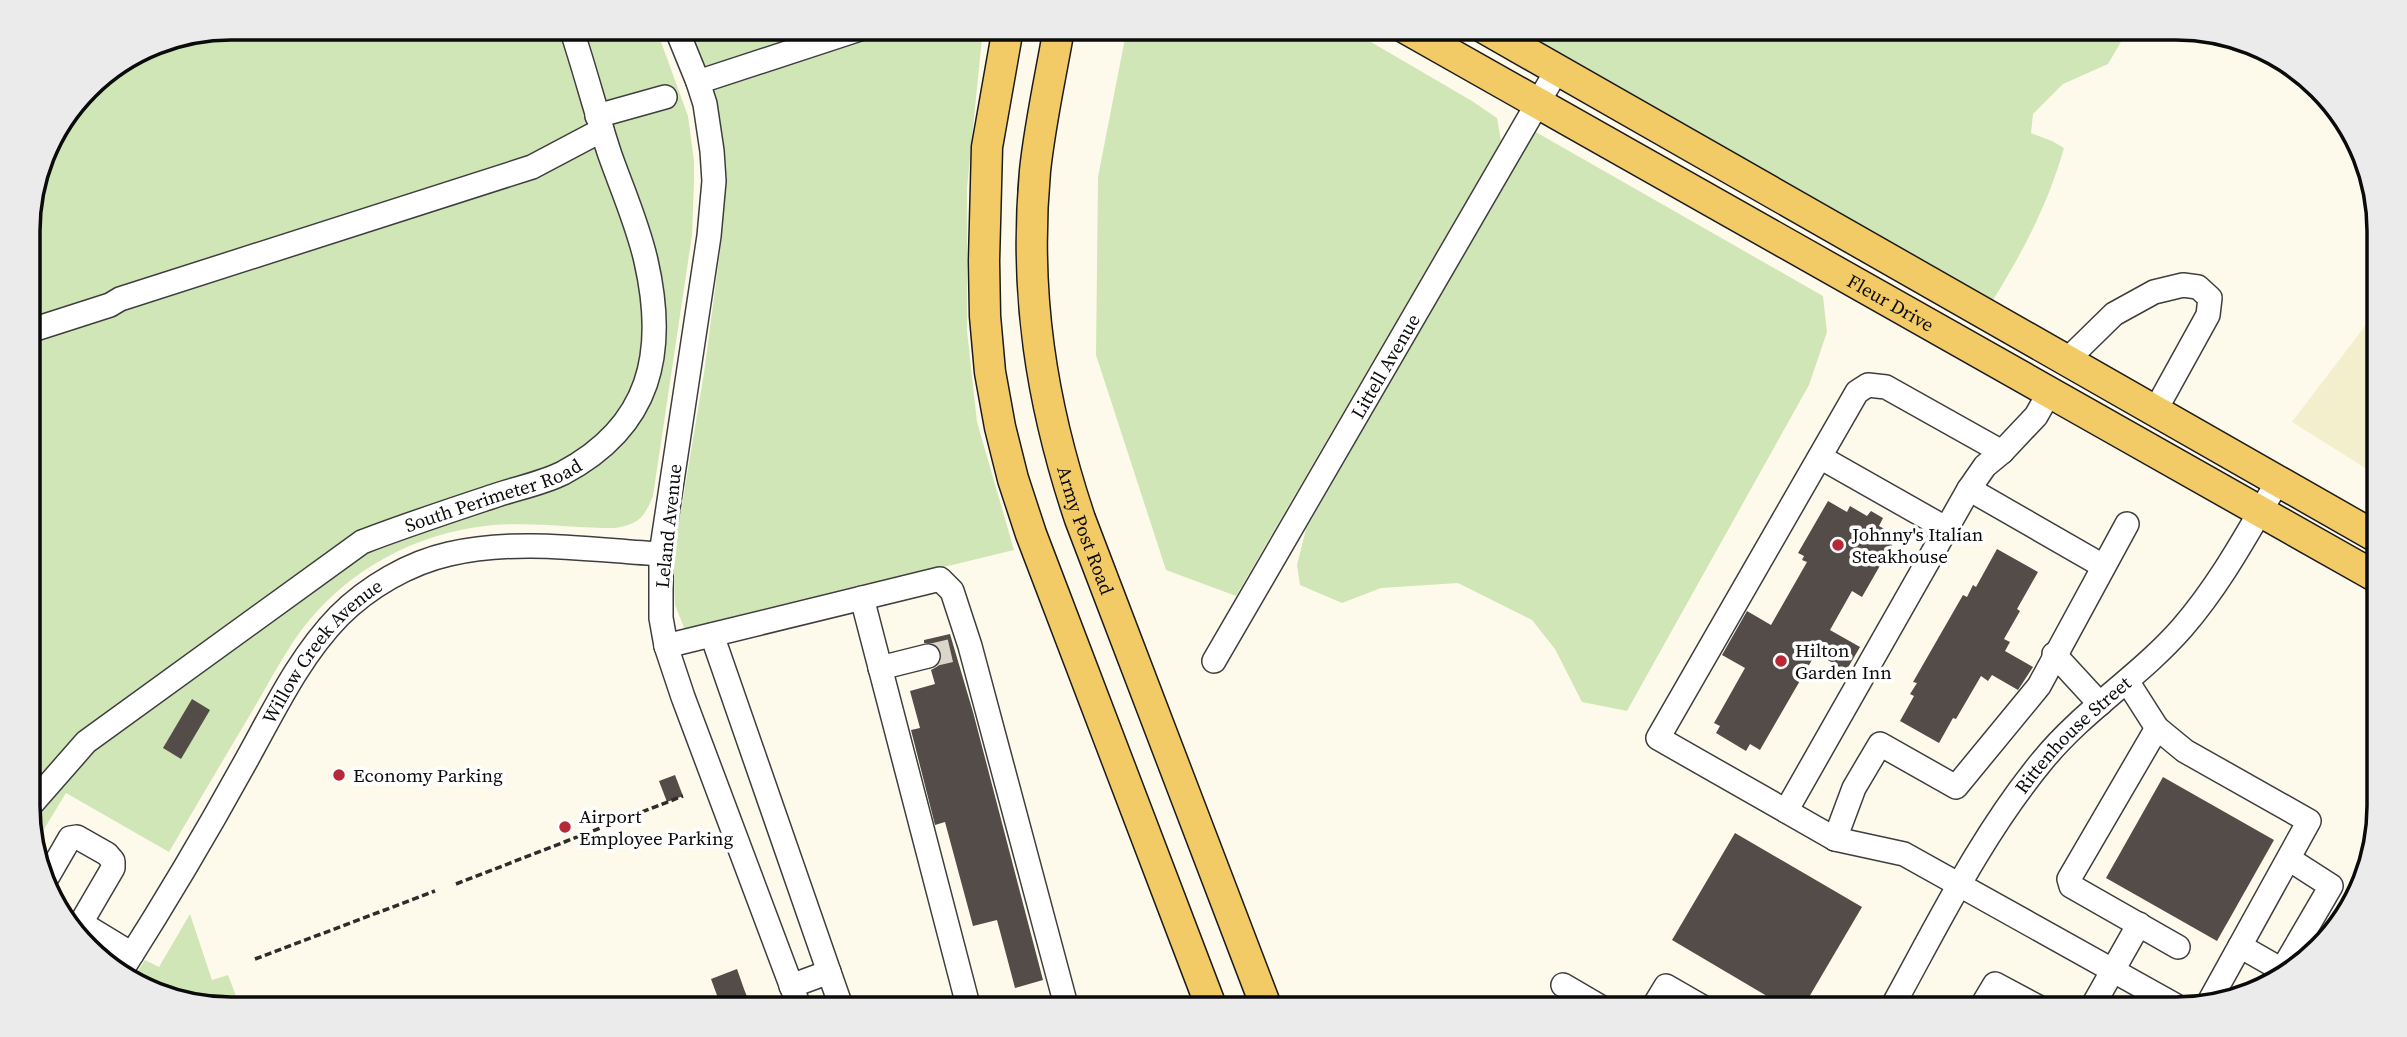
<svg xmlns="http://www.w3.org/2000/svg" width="2407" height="1037" viewBox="0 0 2407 1037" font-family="'Source Serif 4',serif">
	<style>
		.farmland { fill: #f3eecc }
		.green { fill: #d1e6b6 }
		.building { fill: #534c48 }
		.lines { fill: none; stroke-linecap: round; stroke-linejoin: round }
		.minor-tunnel { stroke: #dad6c9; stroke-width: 23; stroke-dasharray: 23 11; stroke-linecap: butt }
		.minor-casing { stroke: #3e3e3e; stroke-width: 26 }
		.major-casing { stroke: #1c1c1c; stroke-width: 33 }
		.path { stroke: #2d2d2d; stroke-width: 3.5; stroke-dasharray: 7 3.5; stroke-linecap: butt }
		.minor { stroke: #fff; stroke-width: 23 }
		.major { stroke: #f3cb66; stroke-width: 30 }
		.poi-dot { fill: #b52a36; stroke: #fff; stroke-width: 2.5 }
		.labels { text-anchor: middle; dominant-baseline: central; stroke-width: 7; stroke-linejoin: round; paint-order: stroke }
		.street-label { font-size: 19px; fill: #0b0b0b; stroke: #fff }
		.poi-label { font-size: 19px; fill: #0b0b0b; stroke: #fff; text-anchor: start }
		.rim { fill: none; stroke: #0b0b0b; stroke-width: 3.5 }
	</style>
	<rect width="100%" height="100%" fill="#fefaeb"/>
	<polygon class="farmland" points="2378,309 2378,476 2292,422"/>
	<g class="green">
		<path d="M 232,28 L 656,28 L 688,116 L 694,161 L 694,182 L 692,235 L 653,496 C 644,518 639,524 615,528 C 569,528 523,520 477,527 C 403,538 335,579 293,642 C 278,665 264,691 250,715 C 223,760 196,806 169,852 L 66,793 L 35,844 L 30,832 L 28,218 L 49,141 L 97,79 L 154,43 Z"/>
		<polygon points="688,28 983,28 967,188 967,331 977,422 1014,550 685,630 675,605 673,559 704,373 722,236 725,162 715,97"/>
		<polygon points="1127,28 1347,28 1472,101 1497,118 1501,141 1236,596 1166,570 1096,355 1098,177"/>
		<path d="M 1505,28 L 2129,28 L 2108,64 L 2063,84 L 2033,114 L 2031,133 L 2052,141 L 2064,148 C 2048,204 2024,250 1993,300 Z"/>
		<polygon points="1534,131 1823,296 1827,332 1809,385 1627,711 1582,702 1555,649 1532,620 1458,583 1381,588 1342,603 1300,585 1297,565 1306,529"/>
		<polygon points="190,914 212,980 228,975 241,1009 154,994 133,978 145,960 159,967"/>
	</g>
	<g class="building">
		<polygon points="1828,501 1847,512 1850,506 1867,516 1871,511 1883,518 1879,526 1897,536 1862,597 1852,591 1830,630 1860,647 1846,671 1816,653 1760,750 1750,744 1746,751 1716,733 1720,726 1714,723 1745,668 1722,655 1747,611 1771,625 1807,562 1802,560 1804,556 1798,553"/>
		<polygon points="1997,549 2038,572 2017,609 2020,611 2004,639 2010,642 2005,651 2033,667 2018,690 1992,675 1988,681 1981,676 1956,719 1953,718 1939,743 1900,721 1914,696 1910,694 1917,683 1913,682 1963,595 1967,597 1973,585 1976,587"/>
		<polygon points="950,634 973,712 1043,980 1015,988 997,920 973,926 945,822 935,825 911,730 920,728 910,691 935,684 931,670 938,666 942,659 938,647 932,643 924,643 924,640"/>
		<polygon points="192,699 210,710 181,759 163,748"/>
		<polygon points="675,775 683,796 667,802 659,781"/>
		<polygon points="2163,777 2274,840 2217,941 2106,878"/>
		<polygon points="1735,833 1862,907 1802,1009 1789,1009 1672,940"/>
		<polygon points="737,969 744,989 752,1009 722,1009 711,979"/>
	</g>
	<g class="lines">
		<polyline class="minor-tunnel" points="928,656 954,650"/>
		<defs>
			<g id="minor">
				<polyline points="676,28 698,82 705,104 712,151 714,181 709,236 661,554 661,618 666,646 683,697 800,1009"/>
				<polyline points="698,82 863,28"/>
				<polyline points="597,116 665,97"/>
				<polyline points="29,331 110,305 120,299 532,167 602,130"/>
				<polyline points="2066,361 2114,314 2154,292 2183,285 2198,287 2210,298 2208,315 2155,411"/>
				<polyline points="2049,393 2036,416 2002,452 1985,466 1969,489 1786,811 1835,839 1904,854 2182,1009"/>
				<polyline points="1820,457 1947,529"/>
				<polyline points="1969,489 2103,566"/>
				<polyline points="862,598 969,1009"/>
				<polyline points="712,635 829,972"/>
				<polyline points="666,646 940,579 952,591 970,646 1067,1009"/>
				<polyline points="2054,654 2100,704"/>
				<path id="s1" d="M 1214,661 L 1557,70"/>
				<polyline points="880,668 928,656"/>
				<polyline points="2127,681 2157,728 2185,751 2309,821 2209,1002"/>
				<polyline points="2157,728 2069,879 2071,886 2178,947"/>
				<path id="s2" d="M 30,806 L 86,742 L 362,542 C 406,525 452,510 497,495 C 518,488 543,483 563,473 C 651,426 667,353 646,261 C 638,225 622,189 610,155 C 596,113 585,70 571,28"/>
				<polyline points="1786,811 1658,738 1857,392 1868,385 1886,387 2002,452"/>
				<polyline points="1835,839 1854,788 1880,744 1956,787 2039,686 2127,524"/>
				<polyline points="48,876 70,838 77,837 107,854 113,861 113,868 75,933"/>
				<polyline points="81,923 132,954"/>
				<polyline points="2240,946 2282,970 2331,886 2289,859"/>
				<path id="s3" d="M 122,970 C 164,904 204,837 242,768 C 271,717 297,659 339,616 C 368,587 409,563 449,554 C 518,538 591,550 661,554"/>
				<polyline points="1563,985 1604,1009"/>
				<polyline points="791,986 829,972 842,1009"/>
				<polyline points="1652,1009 1666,986 1706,1009"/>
				<path id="s4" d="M 1891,1009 C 1938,924 1981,835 2043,760 C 2084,710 2140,676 2182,628 C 2221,583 2248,532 2278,481"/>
				<polyline points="1980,1009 1995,984 2042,1009"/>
				<polyline points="2091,1009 2139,924"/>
			</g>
			<g id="major">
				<polyline points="1008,28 987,147 984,261 985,316 990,372 1000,427 1013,479 1031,534 1212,1009"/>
				<path id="s5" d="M 1059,28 C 1051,75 1040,123 1035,171 C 1024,292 1041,403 1080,519 L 1267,1009"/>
				<path id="s6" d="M 1405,28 L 2378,578"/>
				<polyline points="1484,28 2378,538"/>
			</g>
		</defs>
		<use href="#minor" class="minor-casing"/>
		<use href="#major" class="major-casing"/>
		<g class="path">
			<polyline points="456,884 683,796"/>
			<polyline points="255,959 435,891"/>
		</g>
		<use href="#minor" class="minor"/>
		<use href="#major" class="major"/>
	</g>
	<g class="poi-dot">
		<circle cx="1838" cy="545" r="7"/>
		<circle cx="1781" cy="661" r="7"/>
		<circle cx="339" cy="775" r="7"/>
		<circle cx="565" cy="827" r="7"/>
	</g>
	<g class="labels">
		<g class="street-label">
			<text stroke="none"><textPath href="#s6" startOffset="558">Fleur Drive</textPath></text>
			<text stroke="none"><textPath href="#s1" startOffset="341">Littell Avenue</textPath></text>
			<text stroke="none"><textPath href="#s2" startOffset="565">South Perimeter Road</textPath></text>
			<text transform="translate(668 526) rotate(-84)">Leland Avenue</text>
			<text stroke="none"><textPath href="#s5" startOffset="511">Army Post Road</textPath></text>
			<text stroke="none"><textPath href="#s3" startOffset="378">Willow Creek Avenue</textPath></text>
			<text stroke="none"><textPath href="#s4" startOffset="331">Rittenhouse Street</textPath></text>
		</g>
		<g class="poi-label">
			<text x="1852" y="534">Johnny's Italian<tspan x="1852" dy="22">Steakhouse</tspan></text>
			<text x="1795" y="650">Hilton<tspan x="1795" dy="22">Garden Inn</tspan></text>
			<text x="353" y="775">Economy Parking</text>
			<text x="579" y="816">Airport<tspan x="579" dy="22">Employee Parking</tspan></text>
		</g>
	</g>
	<path d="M0 0H2407V1037H0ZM231 40H2176A191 191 0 0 1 2367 231V806A191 191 0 0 1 2176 997H231A191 191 0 0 1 40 806V231A191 191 0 0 1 231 40Z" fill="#ebebeb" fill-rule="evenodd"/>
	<path class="rim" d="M231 40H2176A191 191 0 0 1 2367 231V806A191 191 0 0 1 2176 997H231A191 191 0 0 1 40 806V231A191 191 0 0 1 231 40Z"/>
</svg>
